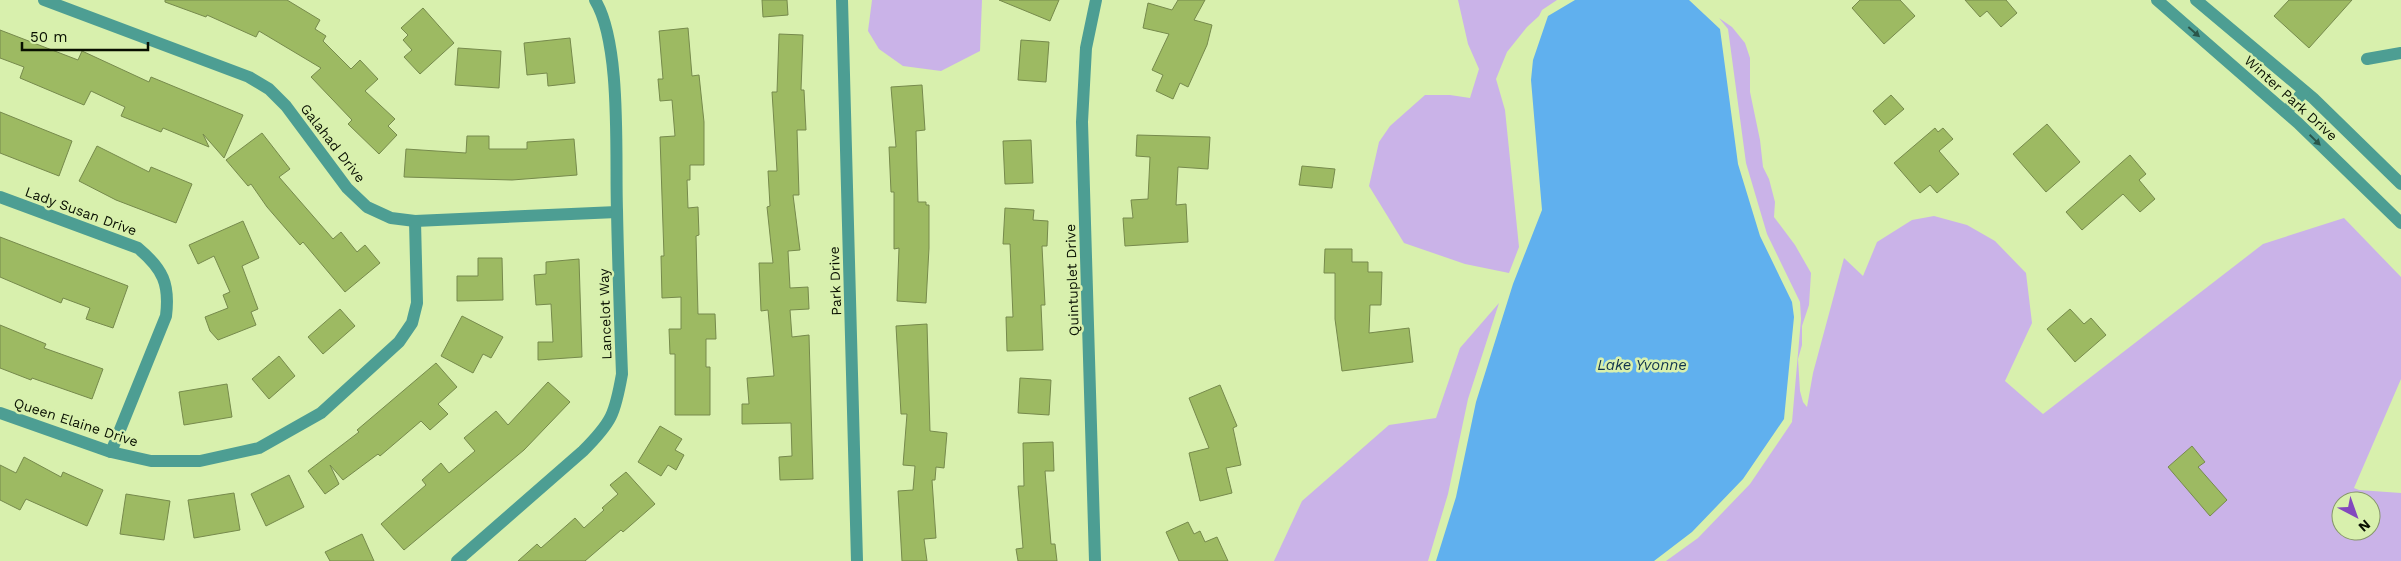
<svg xmlns="http://www.w3.org/2000/svg" width="2401" height="561" viewBox="0 0 2401 561" font-family="'Work Sans',sans-serif">
	<style>
		.green { fill: #cab3e8; fill-rule: evenodd }
		.water { fill: #60b0ee }
		.building { fill: #9dba62; stroke: #768a4c }
		.lines { fill: none; stroke-linecap: round; stroke-linejoin: round }
		.minor { stroke: #4d9e93; stroke-width: 12 }
		.oneway { fill: #2a564a }
		.labels { text-anchor: middle; dominant-baseline: central; stroke-width: 5; stroke-linejoin: round; paint-order: stroke }
		.street-label { font-size: 14px; fill: #080f00; stroke: #d8f0ad }
		.water-label { font-size: 15px; font-style: italic; fill: #11334c; stroke: #d8f0ad }
	</style>
	<rect width="100%" height="100%" fill="#d8f0ad"/>
	<g class="green">
		<polygon points="872,0 982,0 980,51 941,71 903,66 879,49 868,31"/>
		<polygon points="1458,0 1557,0 1542,10 1539,16 1527,27 1507,52 1496,79 1505,110 1519,247 1509,273 1465,264 1404,243 1369,186 1379,142 1390,126 1425,95 1450,95 1470,98 1479,69 1468,44"/>
		<path d="M 1719,18 L 1732,27 L 1745,43 L 1750,58 L 1750,92 L 1760,140 L 1763,167 L 1769,179 L 1775,202 L 1774,217 L 1795,245 L 1811,273 L 1809,305 L 1802,326 L 1802,345 L 1798,359 L 1800,391 L 1803,402 L 1807,407 L 1813,373 L 1844,258 L 1863,276 L 1877,242 L 1912,220 L 1934,216 L 1967,225 L 1995,241 L 2026,273 L 2032,323 L 2005,381 L 2043,414 L 2263,244 L 2344,218 L 2401,277 L 2401,379 L 2354,488 L 2359,490 L 2401,493 L 2401,561 L 1666,561 L 1698,538 L 1750,484 L 1792,422 L 1801,319 L 1800,302 L 1767,234 L 1746,163 L 1728,29 ZM 2341,501 L 2371,501 L 2371,531 L 2341,531 Z"/>
		<polygon points="1499,303 1468,399 1448,494 1428,561 1274,561 1302,501 1389,425 1436,418 1460,348"/>
	</g>
	<polygon class="water" points="1575,0 1689,0 1720,29 1738,164 1760,236 1792,302 1794,317 1784,419 1743,479 1692,532 1654,561 1436,561 1456,497 1476,402 1513,284 1542,210 1531,80 1533,60 1548,16"/>
	<g class="building">
		<polygon points="165,0 287,0 320,20 315,29 326,36 323,41 351,69 360,60 378,79 365,91 395,119 388,126 397,135 379,154 348,124 352,120 311,77 321,68 259,31 256,37 207,15 206,17 165,2"/>
		<polygon points="762,0 787,0 788,15 763,17"/>
		<polygon points="999,0 1059,0 1050,21"/>
		<polygon points="1178,0 1205,0 1194,20 1212,25 1207,45 1188,87 1180,83 1173,99 1156,91 1163,75 1152,70 1169,34 1143,28 1148,3 1172,10"/>
		<polygon points="1860,0 1900,0 1915,16 1884,44 1852,8"/>
		<polygon points="1965,0 2006,0 2017,13 2001,27 1987,11 1980,17"/>
		<polygon points="2289,0 2352,0 2309,48 2274,16"/>
		<polygon points="423,8 454,43 420,74 404,57 412,50 403,40 408,35 401,28"/>
		<polygon points="688,28 692,76 699,75 704,122 704,165 690,165 690,180 687,180 688,208 698,207 699,235 696,236 698,314 715,314 716,339 706,339 706,367 710,367 710,415 675,415 675,354 670,354 669,329 681,329 681,297 662,298 661,256 664,256 660,137 675,136 672,100 660,101 658,79 663,79 659,31"/>
		<polygon points="0,30 78,60 82,51 149,82 151,77 243,115 224,158 203,134 209,147 163,128 161,132 121,116 125,107 91,91 84,105 20,78 24,67 0,58"/>
		<polygon points="779,34 803,35 801,90 804,90 806,130 797,130 799,195 793,195 800,250 788,251 790,288 808,287 809,309 790,310 792,337 809,335 813,479 780,480 779,457 792,456 791,423 742,424 742,404 749,404 747,378 774,376 768,310 761,311 759,263 773,263 767,207 770,206 768,171 777,171 772,92 777,92"/>
		<polygon points="570,38 575,83 548,86 547,73 527,75 524,43"/>
		<polygon points="1021,40 1049,42 1046,82 1018,80"/>
		<polygon points="458,48 501,51 499,88 455,85"/>
		<polygon points="922,85 925,130 916,131 918,202 926,202 926,205 929,205 929,248 926,303 897,301 899,248 894,249 894,192 891,192 889,147 896,147 891,87"/>
		<polygon points="1891,95 1904,109 1885,125 1873,111"/>
		<polygon points="0,112 72,141 59,176 0,153"/>
		<polygon points="2047,124 2080,162 2046,192 2013,154"/>
		<polygon points="1935,128 1938,132 1943,128 1953,139 1939,151 1959,174 1937,193 1930,185 1920,193 1894,163"/>
		<polygon points="262,133 290,169 279,177 333,239 341,232 357,252 365,245 380,263 345,292 303,242 300,245 267,207 251,184 248,186 226,160"/>
		<polygon points="1137,135 1210,137 1208,169 1178,167 1176,205 1186,204 1188,242 1125,246 1123,218 1133,218 1131,200 1148,199 1150,157 1136,156"/>
		<polygon points="467,136 489,136 489,149 527,149 527,142 574,139 577,175 512,180 404,177 406,149 466,153"/>
		<polygon points="1031,140 1033,183 1005,184 1003,141"/>
		<polygon points="97,146 149,172 151,167 192,184 176,223 116,200 79,181"/>
		<polygon points="2130,155 2146,174 2139,180 2155,199 2140,212 2123,194 2082,230 2066,212"/>
		<polygon points="1302,166 1335,169 1332,188 1299,185"/>
		<polygon points="1005,208 1034,210 1033,220 1048,221 1047,246 1042,246 1045,305 1041,305 1043,350 1007,351 1006,317 1013,317 1010,244 1003,244"/>
		<polygon points="243,221 259,258 242,266 258,309 251,312 256,325 218,340 210,331 205,317 228,308 223,295 230,292 214,256 198,264 189,245"/>
		<polygon points="0,237 128,286 113,328 86,319 90,308 63,298 61,303 0,277"/>
		<polygon points="1325,249 1352,249 1352,262 1368,262 1368,272 1382,272 1381,305 1370,305 1369,333 1409,328 1413,362 1342,371 1335,319 1335,273 1324,273"/>
		<polygon points="478,258 502,258 503,300 457,301 457,276 478,276"/>
		<polygon points="579,259 582,357 538,360 538,342 553,342 551,304 536,305 534,275 546,274 546,262"/>
		<polygon points="340,309 355,326 323,354 308,337"/>
		<polygon points="2070,309 2084,324 2091,318 2106,335 2075,362 2047,329"/>
		<polygon points="462,316 503,337 491,358 483,354 473,373 441,356"/>
		<polygon points="927,324 930,431 947,433 944,468 936,467 935,480 932,480 936,538 924,539 927,561 902,561 898,491 913,490 915,466 903,465 907,414 901,414 896,326"/>
		<polygon points="0,325 46,344 44,348 103,369 92,399 32,378 31,380 0,368"/>
		<polygon points="279,356 295,376 269,399 252,379"/>
		<polygon points="436,363 457,387 438,404 448,414 430,430 421,421 380,456 378,454 343,480 330,465 339,484 325,494 308,471 359,432 357,430"/>
		<polygon points="1020,378 1051,380 1049,415 1018,413"/>
		<polygon points="548,382 570,402 524,450 404,550 381,524 426,485 422,480 441,463 449,473 475,451 464,438 496,411 508,425"/>
		<polygon points="227,384 232,417 184,425 179,392"/>
		<polygon points="1220,385 1237,426 1233,428 1241,465 1226,468 1232,493 1200,501 1189,453 1209,448 1189,398"/>
		<polygon points="660,426 682,439 675,450 684,455 676,470 668,465 661,476 638,462"/>
		<polygon points="1053,442 1054,471 1045,471 1051,544 1055,544 1057,561 1018,561 1016,549 1023,548 1018,486 1024,486 1023,443"/>
		<polygon points="2192,446 2205,462 2198,467 2227,500 2210,516 2168,467"/>
		<polygon points="24,457 61,477 63,472 103,490 87,526 26,499 20,510 0,500 0,465 16,473"/>
		<polygon points="626,472 655,504 623,532 621,530 585,561 518,561 537,544 541,548 575,518 584,528 604,510 602,508 618,494 610,485"/>
		<polygon points="289,475 304,507 266,526 251,494"/>
		<polygon points="234,493 240,530 194,538 188,500"/>
		<polygon points="126,494 170,501 164,540 120,534"/>
		<polygon points="1188,522 1194,534 1200,531 1205,542 1217,537 1228,561 1179,561 1166,532"/>
		<polygon points="362,534 374,561 330,561 325,552"/>
	</g>
	<g class="lines">
		<g class="minor">
			<polyline points="44,0 249,77 269,89 286,106 347,188 367,207 391,218 415,221 617,212"/>
			<polyline points="842,0 857,561"/>
			<polyline points="2157,0 2298,123 2401,223"/>
			<polyline points="2196,0 2313,98 2401,184"/>
			<polyline points="2367,59 2401,53"/>
			<polyline points="2286,112 2304,91"/>
			<path d="M 0,197 L 138,248 C 163,269 170,284 166,316 L 111,452"/>
			<polyline points="0,413 111,452 151,461 200,461 259,448 321,413 399,342 412,323 417,303 415,221"/>
			<path d="M 457,561 L 583,451 C 612,422 615,414 622,374 C 620,319 618,265 617,210 C 615,157 622,44 595,0"/>
			<polyline points="1095,561 1082,122 1086,48 1096,0"/>
		</g>
	</g>
	<defs><path id="oneway-solid" d="M-6-.8H1V-3.2L6.5 0L1 3.2V.8H-6Z" transform="scale(1.25)"/></defs>
	<g class="oneway">
		<use href="#oneway-solid" transform="translate(2194 32) rotate(41)"/>
		<use href="#oneway-solid" transform="translate(2315 140) rotate(44)"/>
	</g>
	<g class="labels">
		<g class="street-label">
			<text transform="translate(2291 98) rotate(42)">Winter Park Drive</text>
			<text transform="translate(333 143) rotate(52)">Galahad Drive</text>
			<text transform="translate(81 211) rotate(20)">Lady Susan Drive</text>
			<text transform="translate(1072 280) rotate(-92)">Quintuplet Drive</text>
			<text transform="translate(835 281) rotate(-92)">Park Drive</text>
			<text transform="translate(605 314) rotate(-92)">Lancelot Way</text>
			<text transform="translate(76 422) rotate(18)">Queen Elaine Drive</text>
		</g>
		<g class="water-label">
			<text x="1642" y="365">Lake Yvonne</text>
		</g>
	</g>
	<g transform="translate(2356 516) rotate(139)"><circle r="24" fill="#d8f0ad" stroke="#859668"/>
	<path d="M0-4L9 19L0 12L-9 19Z" fill="#8348be"/>
	<text y="-8" font-size="14" font-weight="bold" text-anchor="middle" fill="#080f00">N</text>
	</g>
	<path d="M22 42v8h126v-8" fill="none" stroke="#080f00" stroke-width="2.5"/>
	<text x="30" y="42" font-size="15" fill="#080f00" stroke="#d8f0ad" stroke-width="4" paint-order="stroke">50 m</text>
</svg>
